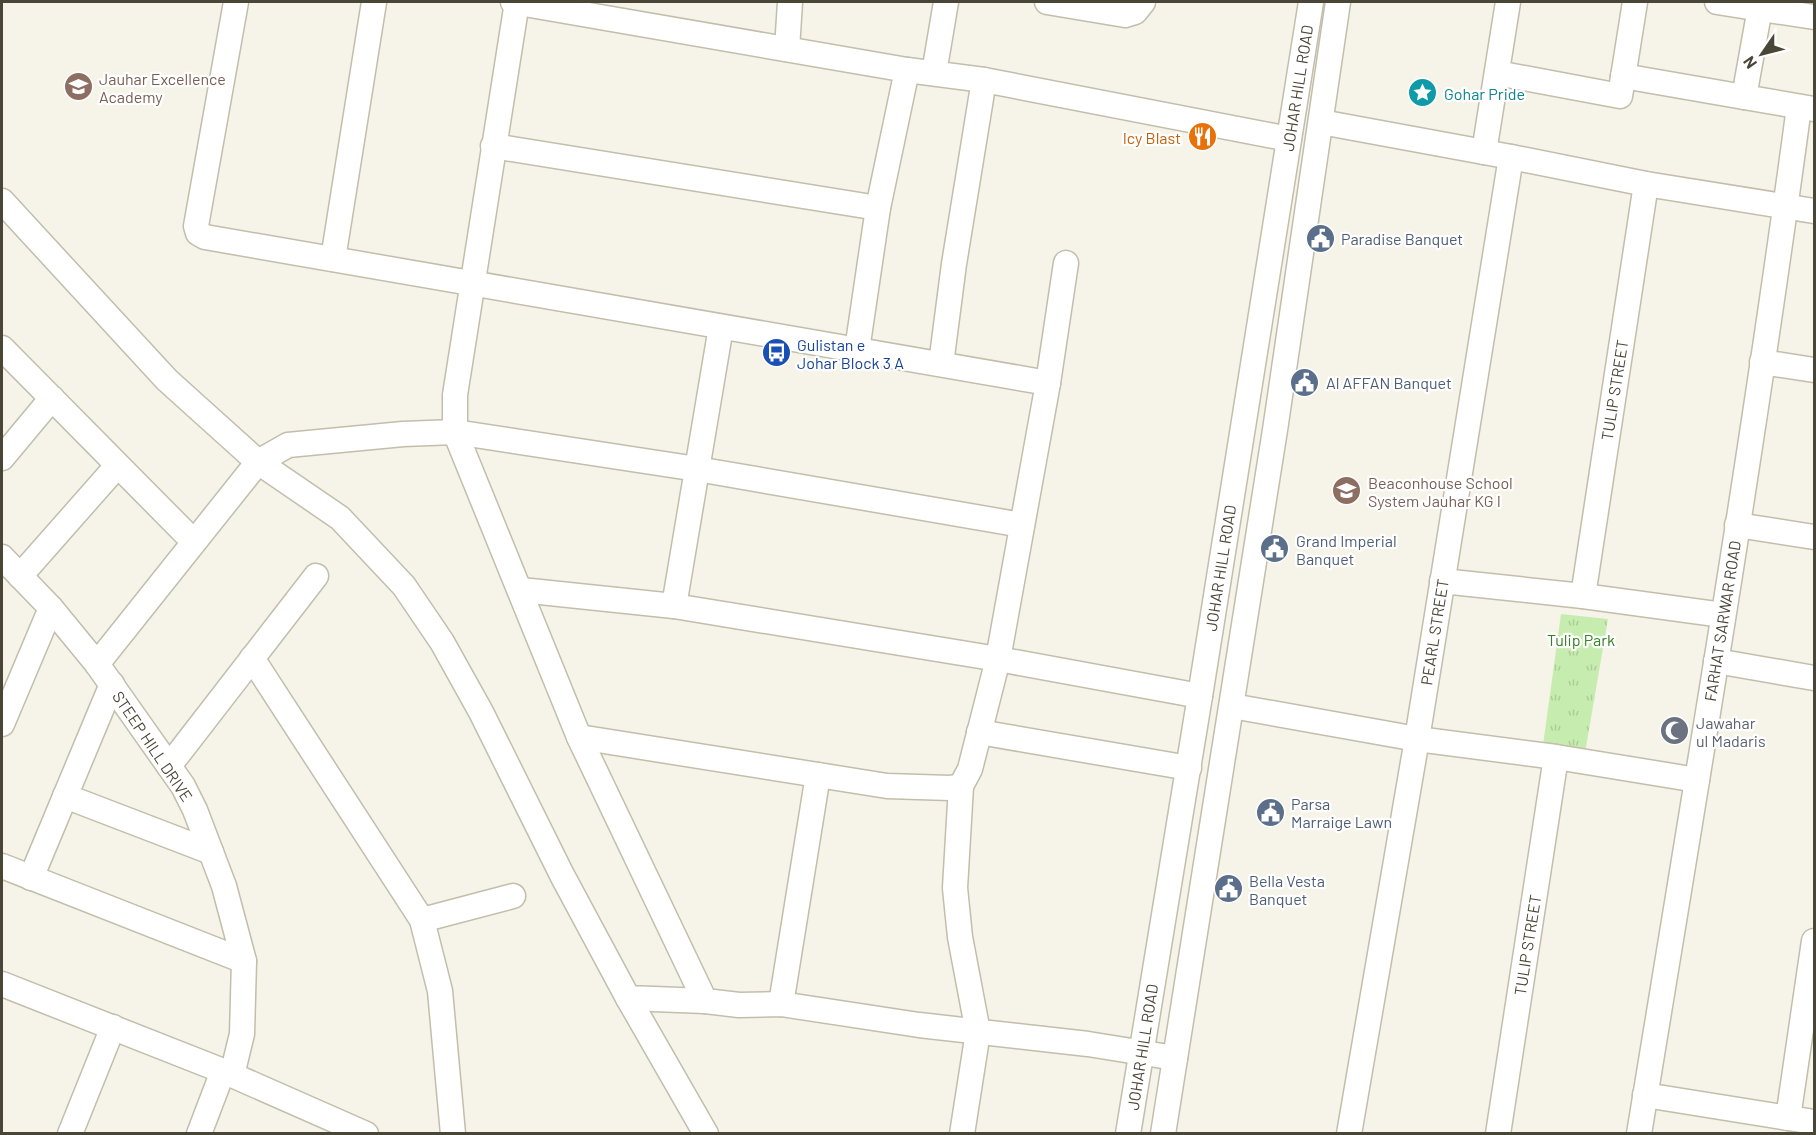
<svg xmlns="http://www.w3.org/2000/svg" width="1816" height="1135" viewBox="0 0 1816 1135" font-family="Barlow,sans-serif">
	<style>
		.grass { fill: url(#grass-tufts) }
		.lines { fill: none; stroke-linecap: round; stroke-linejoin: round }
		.minor-casing { stroke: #c2beab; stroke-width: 27 }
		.minor { stroke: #fff; stroke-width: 24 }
		.labels { text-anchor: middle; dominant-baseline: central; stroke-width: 4.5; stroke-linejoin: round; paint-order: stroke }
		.education-label { font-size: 16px; fill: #785e54; stroke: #fff; text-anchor: start }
		.street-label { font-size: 16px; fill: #4a4637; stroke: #fff }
		.culture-label { font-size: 16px; fill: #0d838f; stroke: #fff; text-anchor: start }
		.food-label { font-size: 16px; fill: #c56008; stroke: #fff; text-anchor: end }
		.service-label { font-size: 16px; fill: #4e5e75; stroke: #fff; text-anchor: start }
		.transit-label { font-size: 16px; fill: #164399; stroke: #fff; text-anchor: start }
		.park-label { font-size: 16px; fill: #368224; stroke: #fff }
		.worship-label { font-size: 16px; fill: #5b616d; stroke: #fff; text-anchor: start }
	</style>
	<defs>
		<pattern id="grass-tufts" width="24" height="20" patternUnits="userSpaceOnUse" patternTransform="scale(1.5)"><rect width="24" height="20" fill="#c6edaf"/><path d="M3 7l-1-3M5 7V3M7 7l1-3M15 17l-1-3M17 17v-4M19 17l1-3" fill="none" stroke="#accd97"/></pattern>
	</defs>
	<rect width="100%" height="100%" fill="#f6f4e9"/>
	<polygon class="grass" points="1561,614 1608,619 1585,753 1543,745"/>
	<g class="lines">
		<defs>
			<g id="minor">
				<polyline points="236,2 196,226 198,233 205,237 1048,383"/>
				<polyline points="513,2 907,70 984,80 1289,139"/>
				<polyline points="517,2 455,395 455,432 579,737 705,1001 739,1005 781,1004 919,1025 1088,1044 1175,1058"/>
				<polyline points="1047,2 1125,15 1135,12 1143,2"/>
				<polyline points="1717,2 1814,17"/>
				<polyline points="1760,8 1744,97 1814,109"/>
				<polyline points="787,49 790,2"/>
				<polyline points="934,73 946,2"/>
				<polyline points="1497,73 1620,96 1635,2"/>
				<polyline points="1623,76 1744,97"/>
				<polyline points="1321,122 1511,157 1417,739 1349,1134"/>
				<polyline points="493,146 878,208"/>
				<polyline points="1484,152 1508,2"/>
				<polyline points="1511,157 1646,184 1814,211"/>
				<polyline points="2,201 167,380 258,462 340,518 404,586 442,642 481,712 562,875 628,998 705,1001"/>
				<polyline points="333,259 374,2"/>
				<polyline points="2,348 194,542"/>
				<polyline points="857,350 878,208 907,70"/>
				<polyline points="1762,362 1814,370"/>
				<polyline points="941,364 954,264 984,80"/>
				<polyline points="2,458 52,398"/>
				<polyline points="1737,525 1814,537"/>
				<polyline points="2,557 51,608 97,664 183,786 195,810 224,886 244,961 242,1034 232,1075"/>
				<polyline points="20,576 117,466"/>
				<polyline points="1442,581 1583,596 1723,615"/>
				<polyline points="521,590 674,606 998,659 1200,696"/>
				<polyline points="1583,596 1646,184"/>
				<polyline points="674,606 721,327"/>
				<polyline points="252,658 422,920 440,991 453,1134"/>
				<polyline points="1716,661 1814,678"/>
				<polyline points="97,664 258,462 288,445 403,434 455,432 697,469 1022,525"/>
				<polyline points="1232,706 1417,739 1556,757 1697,780"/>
				<polyline points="2,724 51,608"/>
				<polyline points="979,732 1189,768"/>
				<polyline points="579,737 887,786 950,788 961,786 970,769 998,659 1048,383 1066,263"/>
				<polyline points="169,766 316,576"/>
				<polyline points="961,786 955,888 960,937 978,1032 962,1134"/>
				<polyline points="65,796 211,852"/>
				<polyline points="2,866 244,961"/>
				<polyline points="31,878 112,684"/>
				<polyline points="422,920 513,896"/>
				<polyline points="2,984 223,1071 366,1134"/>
				<polyline points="628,998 706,1134"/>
				<polyline points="781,1004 818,775"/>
				<polyline points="1645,1095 1814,1122"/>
				<polyline points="1788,1118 1814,941"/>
				<polyline points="70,1134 113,1027"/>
				<polyline points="199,1134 223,1071"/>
				<polyline points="1128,1134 1200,696 1311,2"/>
				<polyline points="1163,1134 1275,430 1338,2"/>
				<polyline points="1498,1134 1556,757"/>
				<path d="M 1639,1134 C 1695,792 1753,450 1799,107"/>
			</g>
		</defs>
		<use href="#minor" class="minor-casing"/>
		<use href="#minor" class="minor"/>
	</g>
	<defs>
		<symbol id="school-disc" viewBox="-11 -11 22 22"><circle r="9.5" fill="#8d6e63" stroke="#fff"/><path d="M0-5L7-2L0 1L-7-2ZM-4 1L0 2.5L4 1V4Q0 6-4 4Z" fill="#fff"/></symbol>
		<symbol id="sight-disc" viewBox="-11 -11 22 22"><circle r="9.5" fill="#0f9aa8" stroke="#fff"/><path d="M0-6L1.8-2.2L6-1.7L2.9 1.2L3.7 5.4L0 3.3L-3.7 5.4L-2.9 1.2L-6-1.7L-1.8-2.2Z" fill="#fff"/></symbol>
		<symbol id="restaurant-disc" viewBox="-11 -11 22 22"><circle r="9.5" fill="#e8710a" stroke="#fff"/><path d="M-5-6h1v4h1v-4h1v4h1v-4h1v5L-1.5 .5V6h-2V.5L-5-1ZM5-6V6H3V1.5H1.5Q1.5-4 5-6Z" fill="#fff"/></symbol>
		<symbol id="civic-disc" viewBox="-11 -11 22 22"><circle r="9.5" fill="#5c6f8a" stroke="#fff"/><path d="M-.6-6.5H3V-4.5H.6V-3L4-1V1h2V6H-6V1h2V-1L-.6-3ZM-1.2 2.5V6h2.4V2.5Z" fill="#fff"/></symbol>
		<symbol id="bus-disc" viewBox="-11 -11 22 22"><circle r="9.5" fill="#1a4fb4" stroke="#fff"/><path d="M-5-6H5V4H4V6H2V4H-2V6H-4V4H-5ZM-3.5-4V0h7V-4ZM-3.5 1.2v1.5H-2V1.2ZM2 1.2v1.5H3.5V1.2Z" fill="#fff"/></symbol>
		<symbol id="mosque-disc" viewBox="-11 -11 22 22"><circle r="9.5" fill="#6b7280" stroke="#fff"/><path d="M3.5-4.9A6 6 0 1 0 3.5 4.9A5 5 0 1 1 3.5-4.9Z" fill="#fff"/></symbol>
	</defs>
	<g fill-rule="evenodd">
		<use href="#school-disc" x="62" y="70" width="33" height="33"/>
		<use href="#sight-disc" x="1406" y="76" width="33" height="33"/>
		<use href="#restaurant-disc" x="1186" y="120" width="33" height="33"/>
		<use href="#civic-disc" x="1304" y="222" width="33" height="33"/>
		<use href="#bus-disc" x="760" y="336" width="33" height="33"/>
		<use href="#civic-disc" x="1288" y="366" width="33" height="33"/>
		<use href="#school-disc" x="1330" y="474" width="33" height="33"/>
		<use href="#civic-disc" x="1258" y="532" width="33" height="33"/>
		<use href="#mosque-disc" x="1658" y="714" width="33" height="33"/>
		<use href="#civic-disc" x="1254" y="796" width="33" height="33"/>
		<use href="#civic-disc" x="1212" y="872" width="33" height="33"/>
	</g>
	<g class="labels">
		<g class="education-label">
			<text x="99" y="78">Jauhar Excellence<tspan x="99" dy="18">Academy</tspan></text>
			<text x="1368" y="482">Beaconhouse School<tspan x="1368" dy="18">System Jauhar KG I</tspan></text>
		</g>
		<g class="street-label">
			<text transform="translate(1297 88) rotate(-81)">JOHAR HILL ROAD</text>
			<text transform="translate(1614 390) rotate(-81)">TULIP STREET</text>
			<text transform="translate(1220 568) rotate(-81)">JOHAR HILL ROAD</text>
			<text transform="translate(1722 621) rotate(-81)">FARHAT SARWAR ROAD</text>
			<text transform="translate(1434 632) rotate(-81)">PEARL STREET</text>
			<text transform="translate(153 746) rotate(56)">STEEP HILL DRIVE</text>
			<text transform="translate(1527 945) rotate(-81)">TULIP STREET</text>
			<text transform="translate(1142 1047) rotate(-81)">JOHAR HILL ROAD</text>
		</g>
		<g class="culture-label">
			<text x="1444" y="93">Gohar Pride</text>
		</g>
		<g class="food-label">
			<text x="1181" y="137">Icy Blast</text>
		</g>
		<g class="service-label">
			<text x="1341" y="238">Paradise Banquet</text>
			<text x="1326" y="382">Al AFFAN Banquet</text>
			<text x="1296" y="540">Grand Imperial<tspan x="1296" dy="18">Banquet</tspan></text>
			<text x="1291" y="803">Parsa<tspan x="1291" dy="18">Marraige Lawn</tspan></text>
			<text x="1249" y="880">Bella Vesta<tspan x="1249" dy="18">Banquet</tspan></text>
		</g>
		<g class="transit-label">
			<text x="797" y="344">Gulistan e<tspan x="797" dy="18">Johar Block 3 A</tspan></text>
		</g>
		<g class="park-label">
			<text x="1581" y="639">Tulip Park</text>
		</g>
		<g class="worship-label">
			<text x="1696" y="722">Jawahar<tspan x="1696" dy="18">ul Madaris</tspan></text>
		</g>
	</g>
	<rect width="1816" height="1135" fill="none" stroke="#4a4637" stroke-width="6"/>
	<g transform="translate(1762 54) rotate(235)" stroke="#ffffff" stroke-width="4.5" paint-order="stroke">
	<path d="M0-4.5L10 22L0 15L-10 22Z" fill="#4a4637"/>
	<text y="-9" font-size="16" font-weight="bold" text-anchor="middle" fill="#4a4637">N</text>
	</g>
</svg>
